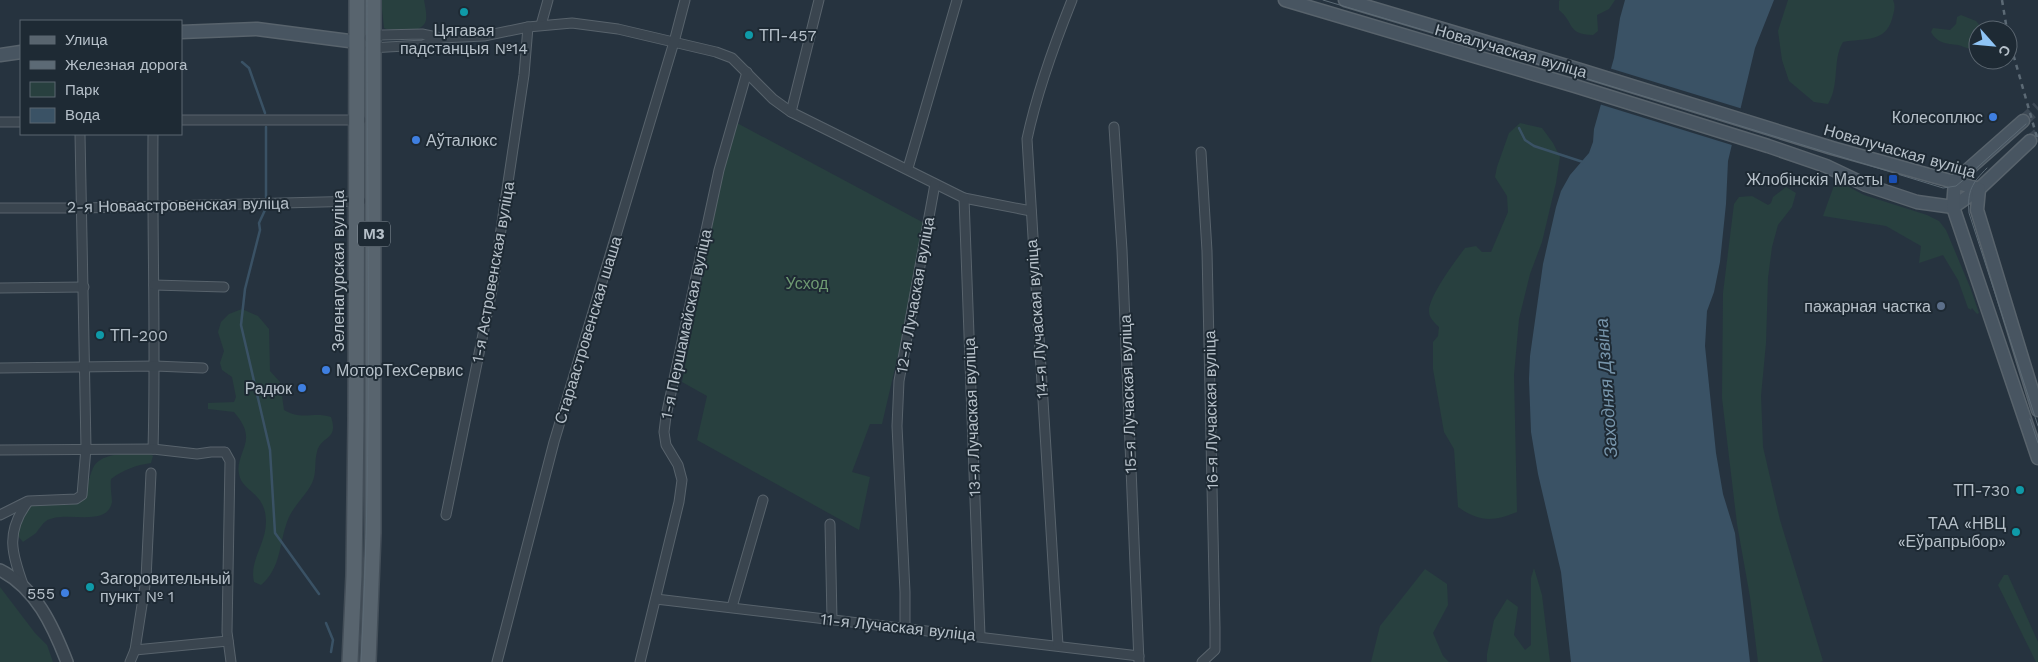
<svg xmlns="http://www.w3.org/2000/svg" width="2038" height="662" viewBox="0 0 2038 662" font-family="'Work Sans',sans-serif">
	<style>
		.green { fill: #28403f }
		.water { fill: #3a5265 }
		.pier { fill: #26333f }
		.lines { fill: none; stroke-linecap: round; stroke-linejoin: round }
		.stream { stroke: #3a5265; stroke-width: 2.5 }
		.secondary-tunnel { stroke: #3c4854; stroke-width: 12; stroke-dasharray: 12 6; stroke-linecap: butt }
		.minor-casing { stroke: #58636c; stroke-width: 11 }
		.tertiary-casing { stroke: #58636c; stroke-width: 14 }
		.secondary-casing { stroke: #58636c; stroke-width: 15 }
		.primary-casing { stroke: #434e58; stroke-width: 18 }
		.minor { stroke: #3a454f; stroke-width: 9 }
		.tertiary { stroke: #3a454f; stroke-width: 11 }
		.secondary { stroke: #485561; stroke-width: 12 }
		.primary { stroke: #58646e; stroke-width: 15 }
		.tram { stroke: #5c6a75; stroke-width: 1 }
		.rail { stroke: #5c6a75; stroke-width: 2.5; stroke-dasharray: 5 5; stroke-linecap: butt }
		.culture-dot { fill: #0f9aa8; stroke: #1e2a34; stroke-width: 2 }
		.shop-dot { fill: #3f7fe0; stroke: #1e2a34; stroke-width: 2 }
		.transit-dot { fill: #1a4fb4; stroke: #1e2a34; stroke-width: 2 }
		.service-dot { fill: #5c6f8a; stroke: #1e2a34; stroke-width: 2 }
		.labels { text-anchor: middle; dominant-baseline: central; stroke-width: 4; stroke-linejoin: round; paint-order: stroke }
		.shield { fill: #1e2a34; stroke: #88939c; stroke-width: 1 }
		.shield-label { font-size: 15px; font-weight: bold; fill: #b6c0c9 }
		.poi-label { font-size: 16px; fill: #b6c0c9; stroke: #1e2a34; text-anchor: end }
		.street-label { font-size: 16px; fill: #b6c0c9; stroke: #1e2a34 }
		.park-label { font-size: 16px; fill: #6e9972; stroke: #1e2a34 }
		.water-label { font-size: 18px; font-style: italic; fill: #7795ab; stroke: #1e2a34 }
	</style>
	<rect width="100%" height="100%" fill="#26333f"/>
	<g class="green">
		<path d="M 381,0 L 424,0 C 425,6 427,14 426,20 C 423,35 394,32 384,28 Z"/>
		<path d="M 1560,0 L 1615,0 L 1609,9 L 1597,15 L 1598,31 L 1593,35 C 1566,34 1575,23 1559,10 L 1559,1 Z"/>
		<path d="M 1788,0 L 1893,0 C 1896,7 1894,11 1892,19 C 1885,43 1864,38 1843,42 C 1832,60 1840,85 1828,104 L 1814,102 L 1789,81 L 1782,60 L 1778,31 Z"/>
		<path d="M 1961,15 L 1976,21 L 1982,28 L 1978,30 C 1978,35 1980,42 1976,45 C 1970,52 1964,46 1958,45 C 1946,44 1937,43 1931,32 L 1933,28 L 1950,30 L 1956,24 L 1957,17 Z"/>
		<polygon points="737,123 924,223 901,342 882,424 870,424 852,472 870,477 859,530 697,440 707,396 682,382 721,181"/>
		<path d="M 1520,123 L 1542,128 L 1553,143 L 1560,157 L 1556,183 L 1542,242 L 1530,274 L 1519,319 L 1514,375 L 1517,512 C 1492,522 1480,522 1458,507 L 1454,449 L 1444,432 L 1433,369 L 1433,342 L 1438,336 L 1439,327 C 1434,322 1429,318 1429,311 C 1429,296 1456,260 1465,248 L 1476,246 L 1482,252 L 1491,252 L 1508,212 L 1507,196 L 1495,177 L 1497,167 L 1509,133 Z"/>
		<polygon points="1836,180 1864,195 1927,215 1939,221 1946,230 1970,287 1979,313 1977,314 1972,308 1971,310 1968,308 1958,280 1943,255 1919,263 1921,246 1886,226 1823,216"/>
		<polygon points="1786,187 1796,193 1792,207 1778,225 1772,247 1768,278 1766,343 1761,396 1763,447 1780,520 1823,661 1820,662 1758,662 1750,597 1737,524 1722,398 1723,293 1734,204 1739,197 1752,196 1768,205 1771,203 1773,197"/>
		<path d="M 242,309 L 258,316 L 269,329 L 270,371 L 280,382 L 284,410 C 303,421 313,411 331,417 C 339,441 321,435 317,452 C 314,462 317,473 312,483 C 305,497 292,507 287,522 C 279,544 281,568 261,585 L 254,582 C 249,561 266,544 266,522 C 266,492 242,492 239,474 C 236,460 247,448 246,436 C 246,427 239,418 234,412 L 208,409 L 208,403 L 234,402 L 236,397 L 232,377 L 222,370 L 220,363 L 224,351 L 218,332 L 221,322 L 229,314 Z"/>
		<path d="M 148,452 L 153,456 L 151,463 C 136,465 123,470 111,479 C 110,486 112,498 112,502 C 107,529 64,509 46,521 C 42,524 39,529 36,533 C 32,536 27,539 23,542 L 17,535 L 24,511 L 33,505 L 69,505 L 83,498 C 87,489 89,477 93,468 C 101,451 132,454 148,452 Z"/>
		<polygon points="1534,568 1542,595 1550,662 1487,662 1487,654 1494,620 1507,599 1518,607 1514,635 1525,650 1531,645 1531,578"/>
		<polygon points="1425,569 1447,584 1448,605 1433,633 1443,656 1449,662 1371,662 1380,626"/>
		<polygon points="2004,575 2008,575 2038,642 2038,662 2036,662 1998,585"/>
		<polygon points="0,587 35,633 47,645 53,662 0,662"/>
	</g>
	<polygon class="water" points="1625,0 1774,0 1755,48 1728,161 1726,204 1720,262 1714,292 1707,311 1705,346 1716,453 1723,494 1735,533 1750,662 1571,662 1561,572 1538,474 1531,432 1529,379 1530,356 1543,264 1556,207 1561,191 1570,175 1589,153 1593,142 1594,129 1614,58 1620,18"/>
	<polygon class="pier" points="1609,68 1743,109 1735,146 1599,104"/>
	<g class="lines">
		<g class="stream">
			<polyline points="242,62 249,68 265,113"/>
			<polyline points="266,127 266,197"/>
			<polyline points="1519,128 1525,140 1534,146 1583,162"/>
			<polyline points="265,210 259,223 260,230 245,289 241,325 270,450 275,533 319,594"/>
			<polyline points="326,623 333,640 331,652"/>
		</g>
		<g class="secondary-tunnel">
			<polyline points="2023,121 2038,107"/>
			<polyline points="2030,141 2038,134"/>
		</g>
		<defs>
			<g id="minor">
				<polyline points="541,25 548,0"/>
				<polyline points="369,38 382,35 422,34 441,38 484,36 528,27 572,23 618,29 716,52 732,58 773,99 791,112 964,198 1031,211"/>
				<polyline points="370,48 423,45 441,38"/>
				<polyline points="791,112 819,0"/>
				<polyline points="181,120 361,120"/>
				<polyline points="0,122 21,122"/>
				<polyline points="1114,127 1122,250 1139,662"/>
				<path d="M 153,134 C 152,239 156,344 153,449"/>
				<polyline points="1201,152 1207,251 1215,627 1215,650 1202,662"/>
				<polyline points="908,168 957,0"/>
				<polyline points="964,198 980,636"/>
				<polyline points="0,208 83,208 361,201"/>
				<polyline points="154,285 224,287"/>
				<polyline points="0,288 84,287"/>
				<polyline points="0,368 155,366 203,368"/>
				<polyline points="0,450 153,449 197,454 211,452 225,452 230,461 227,632 231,662"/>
				<polyline points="0,515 28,501 76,499 82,495 86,448 80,134"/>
				<polyline points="446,515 492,290 524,75 528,27"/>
				<polyline points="830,524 832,619"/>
				<path d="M 24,587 C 12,554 5,533 27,503"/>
				<polyline points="656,599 1139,656"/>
				<polyline points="732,607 763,500"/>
				<polyline points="905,628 905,592 897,426 899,381 935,184"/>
				<path d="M 1058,645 L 1027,139 C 1037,92 1054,45 1072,0"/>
				<polyline points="135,650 146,579 151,473"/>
				<polyline points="130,662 135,650 228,641"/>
				<polyline points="497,662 554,442 674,42 685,0"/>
				<polyline points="640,662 679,502 682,480 678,465 666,445 664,432 666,416 719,170 747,72"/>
			</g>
			<path id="tertiary" d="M 0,570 C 36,588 53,626 67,662"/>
			<g id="secondary">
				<polyline points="1285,0 1575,86 1768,146 1826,166 1866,185 1917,202 1953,207 1979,189 2030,141"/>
				<polyline points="1345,0 1580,70 1832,148 1979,189"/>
				<polyline points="181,32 257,29 357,42"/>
				<polyline points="0,55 21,52"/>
				<polyline points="2023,121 1955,181 1953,207 2038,458"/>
				<polyline points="1979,189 1977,210 2038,410"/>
			</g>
			<g id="primary">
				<polyline points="350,662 354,575 356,420 357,0"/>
				<polyline points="368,662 373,533 373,0"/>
			</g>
		</defs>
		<use href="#minor" class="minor-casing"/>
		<use href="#tertiary" class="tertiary-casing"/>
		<use href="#secondary" class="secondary-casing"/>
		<use href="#primary" class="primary-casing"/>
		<use href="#minor" class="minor"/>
		<use href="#tertiary" class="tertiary"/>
		<use href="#secondary" class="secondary"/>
		<use href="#primary" class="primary"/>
		<g class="tram">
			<polyline points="1323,0 1578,76 1943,188 1956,186 1962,181 2026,124"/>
			<path d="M 1987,168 C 1972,183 1967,191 1969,213 L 2038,426"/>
			<polyline points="2030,419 2038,443"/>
			<path d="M 361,662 C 373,442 367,221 367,0"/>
		</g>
		<g class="rail">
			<polyline points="2002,0 2007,30"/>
			<polyline points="2008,36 2038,141"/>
		</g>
	</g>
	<g class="culture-dot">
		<circle cx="464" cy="12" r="5"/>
		<circle cx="749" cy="35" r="5"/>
		<circle cx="100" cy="335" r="5"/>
		<circle cx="2020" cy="490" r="5"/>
		<circle cx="2016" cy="532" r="5"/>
		<circle cx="90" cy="587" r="5"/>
	</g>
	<g class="shop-dot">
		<circle cx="1993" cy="117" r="5"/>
		<circle cx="416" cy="140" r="5"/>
		<circle cx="326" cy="370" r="5"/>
		<circle cx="302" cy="388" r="5"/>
		<circle cx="65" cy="593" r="5"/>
	</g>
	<rect class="transit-dot" x="1888" y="174" width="10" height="10" rx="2.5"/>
	<circle class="service-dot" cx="1941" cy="306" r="5"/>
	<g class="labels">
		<rect class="shield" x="358" y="221.5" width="32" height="25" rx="4"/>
		<g class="shield-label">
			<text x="374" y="234">М3</text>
		</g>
		<g class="poi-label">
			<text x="464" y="30" text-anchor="middle">Цягавая<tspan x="464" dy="18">падстанцыя №14</tspan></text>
			<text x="759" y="35" text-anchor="start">ТП-457</text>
			<text x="1983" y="117">Колесоплюс</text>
			<text x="426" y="140" text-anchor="start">Аўталюкс</text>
			<text x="1883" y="179">Жлобінскія Масты</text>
			<text x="1931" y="306">пажарная частка</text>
			<text x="110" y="335" text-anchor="start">ТП-200</text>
			<text x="336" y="370" text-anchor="start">МоторТехСервис</text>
			<text x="292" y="388">Радюк</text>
			<text x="2010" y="490">ТП-730</text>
			<text x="2006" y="523">ТАА «НВЦ<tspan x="2006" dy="18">«Еўрапрыбор»</tspan></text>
			<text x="100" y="578" text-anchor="start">Загоровительный<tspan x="100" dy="18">пункт № 1</tspan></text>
			<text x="55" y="593">555</text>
		</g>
		<g class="street-label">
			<text transform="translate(1511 51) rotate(16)">Новалучаская вуліца</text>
			<text transform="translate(1900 151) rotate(16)">Новалучаская вуліца</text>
			<text transform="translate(178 205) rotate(-1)">2-я Новаастровенская вуліца</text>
			<text transform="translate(338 271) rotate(-90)">Зеленагурская вуліца</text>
			<text transform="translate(493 272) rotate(-80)">1-я Астровенская вуліца</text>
			<text transform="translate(915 295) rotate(-80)">12-я Лучаская вуліца</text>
			<text transform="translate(1037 319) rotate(-94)">14-я Лучаская вуліца</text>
			<text transform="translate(686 324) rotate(-78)">1-я Першамайская вуліца</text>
			<text transform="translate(588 330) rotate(-73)">Стараастровенская шаша</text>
			<text transform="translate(1128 394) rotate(-92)">15-я Лучаская вуліца</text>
			<text transform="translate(1211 410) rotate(-91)">16-я Лучаская вуліца</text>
			<text transform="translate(972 417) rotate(-92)">13-я Лучаская вуліца</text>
			<text transform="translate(898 627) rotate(6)">11-я Лучаская вуліца</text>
		</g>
		<g class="park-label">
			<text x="807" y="283">Усход</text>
		</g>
		<g class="water-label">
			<text transform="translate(1606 388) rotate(-94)">Заходняя Дзвіна</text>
		</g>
	</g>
	<rect x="20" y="20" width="162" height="115" fill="#1e2a34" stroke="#5b6670"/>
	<rect x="30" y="36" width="25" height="8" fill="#58646e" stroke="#5b6670"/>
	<text x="65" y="45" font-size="15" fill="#b6c0c9">Улица</text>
	<rect x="30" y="61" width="25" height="8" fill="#5c6a75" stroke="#5b6670"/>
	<text x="65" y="70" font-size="15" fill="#b6c0c9">Железная дорога</text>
	<rect x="30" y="82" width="25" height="15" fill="#28403f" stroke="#5b6670"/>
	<text x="65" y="95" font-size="15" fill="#b6c0c9">Парк</text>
	<rect x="30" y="108" width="25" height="15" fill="#3a5265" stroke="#5b6670"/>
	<text x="65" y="120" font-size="15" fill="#b6c0c9">Вода</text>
	<g transform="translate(1993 45) rotate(117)"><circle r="24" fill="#1e2a34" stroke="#5b6670"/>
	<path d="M0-4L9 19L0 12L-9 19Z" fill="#8fc4f5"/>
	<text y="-8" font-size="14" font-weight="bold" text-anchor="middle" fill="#b6c0c9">С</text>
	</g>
</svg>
